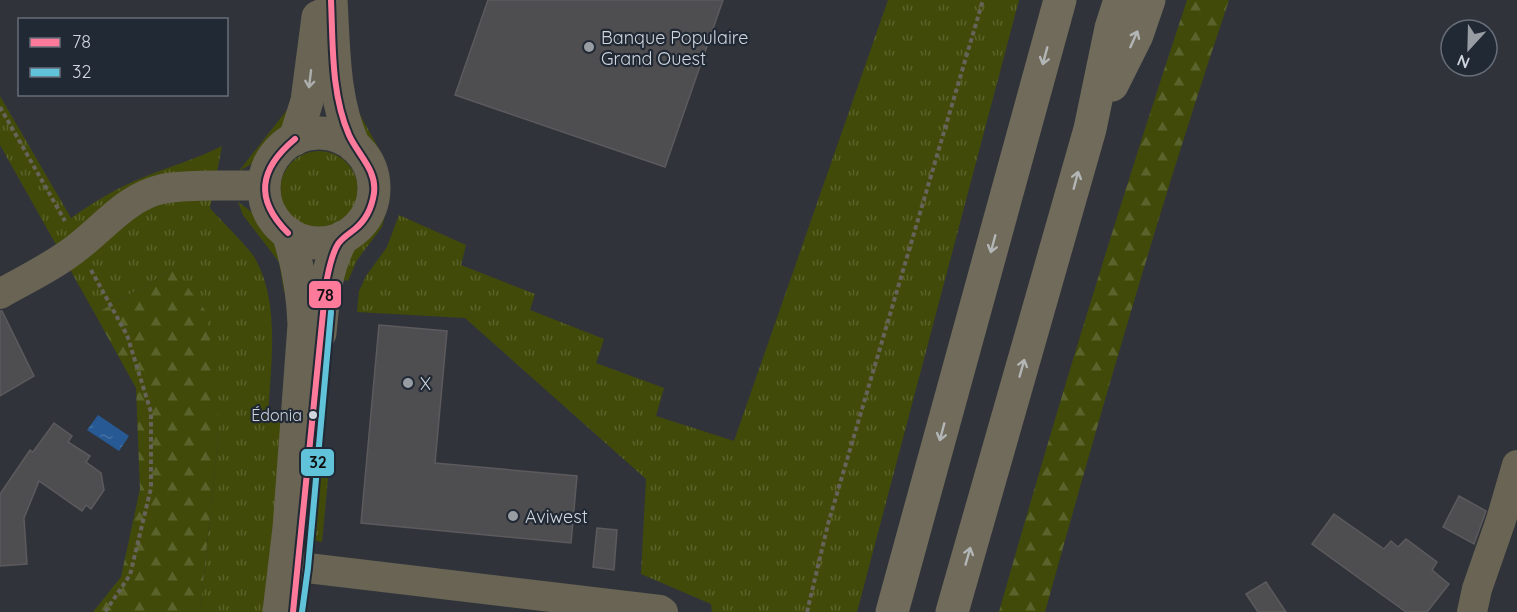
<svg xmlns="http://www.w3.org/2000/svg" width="1517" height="612" viewBox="0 0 1517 612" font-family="Quicksand,sans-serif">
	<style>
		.grass { fill: url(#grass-tufts) }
		.forest { fill: url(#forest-firs) }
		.water { fill: url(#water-ripples) }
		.building { fill: #4e4d50; stroke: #5c5a5d; stroke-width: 1.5 }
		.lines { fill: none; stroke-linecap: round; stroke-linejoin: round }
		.path { stroke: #65635a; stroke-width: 4; stroke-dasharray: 4.5 3; stroke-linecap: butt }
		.minor { stroke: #696454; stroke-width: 30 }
		.tertiary { stroke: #696454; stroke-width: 33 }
		.trunk { stroke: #706b5a; stroke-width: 33 }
		.bus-1-casing { stroke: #212935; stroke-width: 10 }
		.bus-2-casing { stroke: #212935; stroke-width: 10 }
		.bus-1 { stroke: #fe7a9b; stroke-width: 6 }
		.bus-2 { stroke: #61c3d9; stroke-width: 6 }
		.oneway { stroke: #b3b6b6 }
		.oneway2 { stroke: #acaead }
		.poi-dot { fill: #989da4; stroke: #212935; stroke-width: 2 }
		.bus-dot { fill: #d0d6dd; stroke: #212935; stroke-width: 2 }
		.labels { text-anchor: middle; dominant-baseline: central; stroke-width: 4.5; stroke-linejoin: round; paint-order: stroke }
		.bus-label { font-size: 16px; fill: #d0d6dd; stroke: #212935; text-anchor: end }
		.poi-label { font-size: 18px; fill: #d0d6dd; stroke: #212935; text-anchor: start }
		.line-badge { stroke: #212935; stroke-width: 2 }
		.pale-badge-label { font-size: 16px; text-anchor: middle; font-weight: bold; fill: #111 }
	</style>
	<defs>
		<pattern id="grass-tufts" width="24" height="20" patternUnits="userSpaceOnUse" patternTransform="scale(1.5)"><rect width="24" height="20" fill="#414a08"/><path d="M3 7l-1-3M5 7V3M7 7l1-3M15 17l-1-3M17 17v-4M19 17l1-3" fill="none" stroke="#5b632c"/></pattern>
		<pattern id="forest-firs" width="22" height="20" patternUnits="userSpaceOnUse" patternTransform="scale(1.5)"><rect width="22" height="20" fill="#414a08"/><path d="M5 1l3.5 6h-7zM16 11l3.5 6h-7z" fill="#5b632c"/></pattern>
		<pattern id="water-ripples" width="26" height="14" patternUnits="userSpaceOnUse" patternTransform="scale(1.5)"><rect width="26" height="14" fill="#275994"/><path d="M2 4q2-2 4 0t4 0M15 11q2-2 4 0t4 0" fill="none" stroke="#4570a3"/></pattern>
	</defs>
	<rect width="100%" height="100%" fill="#30343a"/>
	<g class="grass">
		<polygon points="888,0 1019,0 857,612 712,612 711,604 641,574 646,479 465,318 357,312 359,291 366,276 387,247 399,215 466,245 461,265 535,294 530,310 604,339 596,363 664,388 656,416 734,441"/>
		<path d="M 0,96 L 71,218 C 94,202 118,187 144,177 C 171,166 197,159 222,146 L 210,208 C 222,222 248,246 256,260 C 281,307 270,368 268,419 L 292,423 L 269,612 L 200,612 L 219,429 L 174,269 L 95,314 L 0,145 Z"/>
		<path d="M 290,106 C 288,113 287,122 283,129 C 274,146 256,163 239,171 Z"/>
		<polygon points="358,111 384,158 368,149"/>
		<circle cx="319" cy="190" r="39"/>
		<polygon points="390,196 382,227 357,260 348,281 340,279 353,248 374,223 383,201"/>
		<polygon points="238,202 256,215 268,232 280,244 294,290 284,292 279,262 243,215"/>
		<polygon points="320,457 330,457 322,542 312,540"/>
	</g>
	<g class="forest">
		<path d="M 1187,0 L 1229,0 C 1161,202 1102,407 1045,612 L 999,612 C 1057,407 1120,203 1187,0 Z"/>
		<polygon points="174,269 207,313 219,429 200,612 93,612 121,577 140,489 136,388 95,314"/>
	</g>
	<polygon class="water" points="98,415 129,436 119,451 87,430"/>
	<g class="building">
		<polygon points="488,0 723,0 665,167 455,95"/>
		<polygon points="0,311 2,311 34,376 0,396"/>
		<polygon points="379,325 447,331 435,463 577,476 571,543 361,523"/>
		<polygon points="54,423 72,436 68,442 90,456 86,462 101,473 104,490 91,509 86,505 82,511 39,481 24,518 27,564 0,566 0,494 30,450 33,452"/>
		<polygon points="1459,496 1486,511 1474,544 1443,527"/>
		<polygon points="1334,514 1384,549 1391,541 1398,547 1406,539 1437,562 1432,570 1449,584 1427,612 1406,612 1312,544"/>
		<polygon points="597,528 617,530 614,570 593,567"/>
		<polygon points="1266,582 1286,612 1258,612 1246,594"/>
	</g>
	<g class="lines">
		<g class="path">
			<polyline points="0,107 65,221"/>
			<polyline points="91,270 127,335 151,412 151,488 130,575 105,612"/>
			<polyline points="807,612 828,524 983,0"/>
		</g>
		<g class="minor">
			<path d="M 0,294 C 26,279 56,265 79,246 C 106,225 127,197 162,189 C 194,183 232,187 264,185"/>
			<polyline points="299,567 660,610 663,612"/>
			<polyline points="1472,612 1477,589 1501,520 1517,465"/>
		</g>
		<g class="tertiary">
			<path d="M 331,0 C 334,49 333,101 354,146"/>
			<circle cx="319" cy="188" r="55"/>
			<polyline points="295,139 307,101 318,17"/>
			<path d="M 320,333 C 323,299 326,266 343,237"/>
			<path d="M 279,612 L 289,528 L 304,325 C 303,293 298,264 288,233"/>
		</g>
		<g class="trunk">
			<polyline points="1112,85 1137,35 1149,0"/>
			<polyline points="892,612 1060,0"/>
			<polyline points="952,612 1090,129 1111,28 1120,0"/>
		</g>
		<defs>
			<g id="bus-1">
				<path d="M 288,233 C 254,199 259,169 295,139"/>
				<path d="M 293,612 L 326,283 C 329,270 331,255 338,244 C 343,237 349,234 355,229 C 366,220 372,207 374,193 C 377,170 358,155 349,135 C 331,94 333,44 331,0"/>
			</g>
			<polyline id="bus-2" points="302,612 308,568 331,312"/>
		</defs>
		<use href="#bus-1" class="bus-1-casing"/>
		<use href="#bus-2" class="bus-2-casing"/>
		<use href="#bus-1" class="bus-1"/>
		<use href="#bus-2" class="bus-2"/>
	</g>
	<defs><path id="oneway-shaft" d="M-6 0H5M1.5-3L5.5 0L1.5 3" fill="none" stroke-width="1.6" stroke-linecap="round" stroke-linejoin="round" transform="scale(1.5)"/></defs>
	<g class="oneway">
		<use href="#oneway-shaft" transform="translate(1134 39) rotate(-66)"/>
		<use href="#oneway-shaft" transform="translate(1045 56) rotate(105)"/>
		<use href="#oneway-shaft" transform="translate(1076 180) rotate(-75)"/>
		<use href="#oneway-shaft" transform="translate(993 244) rotate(105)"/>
		<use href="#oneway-shaft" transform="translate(1022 368) rotate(-74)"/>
		<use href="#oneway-shaft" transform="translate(942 432) rotate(105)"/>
		<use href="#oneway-shaft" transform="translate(968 556) rotate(-74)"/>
	</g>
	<use class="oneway2" href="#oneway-shaft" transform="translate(310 79) rotate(97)"/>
	<g class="poi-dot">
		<circle cx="589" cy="47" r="6"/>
		<circle cx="408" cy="383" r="6"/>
		<circle cx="513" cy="516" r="6"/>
	</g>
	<circle class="bus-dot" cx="313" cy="415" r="5"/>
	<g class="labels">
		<g class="bus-label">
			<text x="302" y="415">Édonia</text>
		</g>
		<g class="poi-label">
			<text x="601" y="37">Banque Populaire<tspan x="601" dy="21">Grand Ouest</tspan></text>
			<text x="420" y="383">X</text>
			<text x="525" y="516">Aviwest</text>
		</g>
	</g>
	<g class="line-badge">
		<rect x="308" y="280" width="34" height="29" rx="6" fill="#fe7a9b"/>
		<rect x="300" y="448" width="35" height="29" rx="6" fill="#61c3d9"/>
	</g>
	<g class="pale-badge-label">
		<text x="325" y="301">78</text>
		<text x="318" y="468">32</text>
	</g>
	<rect x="18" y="18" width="210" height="78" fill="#212935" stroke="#676e78" stroke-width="1.5"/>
	<rect x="30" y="38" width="30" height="9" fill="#fe7a9b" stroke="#676e78" stroke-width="1.5"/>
	<text x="72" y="48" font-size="18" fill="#d0d6dd">78</text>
	<rect x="30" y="68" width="30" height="9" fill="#61c3d9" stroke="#676e78" stroke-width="1.5"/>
	<text x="72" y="78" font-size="18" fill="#d0d6dd">32</text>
	<g transform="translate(1469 48) rotate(202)"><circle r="28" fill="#212935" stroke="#676e78" stroke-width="1.5"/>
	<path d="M0-4.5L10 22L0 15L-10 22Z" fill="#989da4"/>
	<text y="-9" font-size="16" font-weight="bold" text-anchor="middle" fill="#d0d6dd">N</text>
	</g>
</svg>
